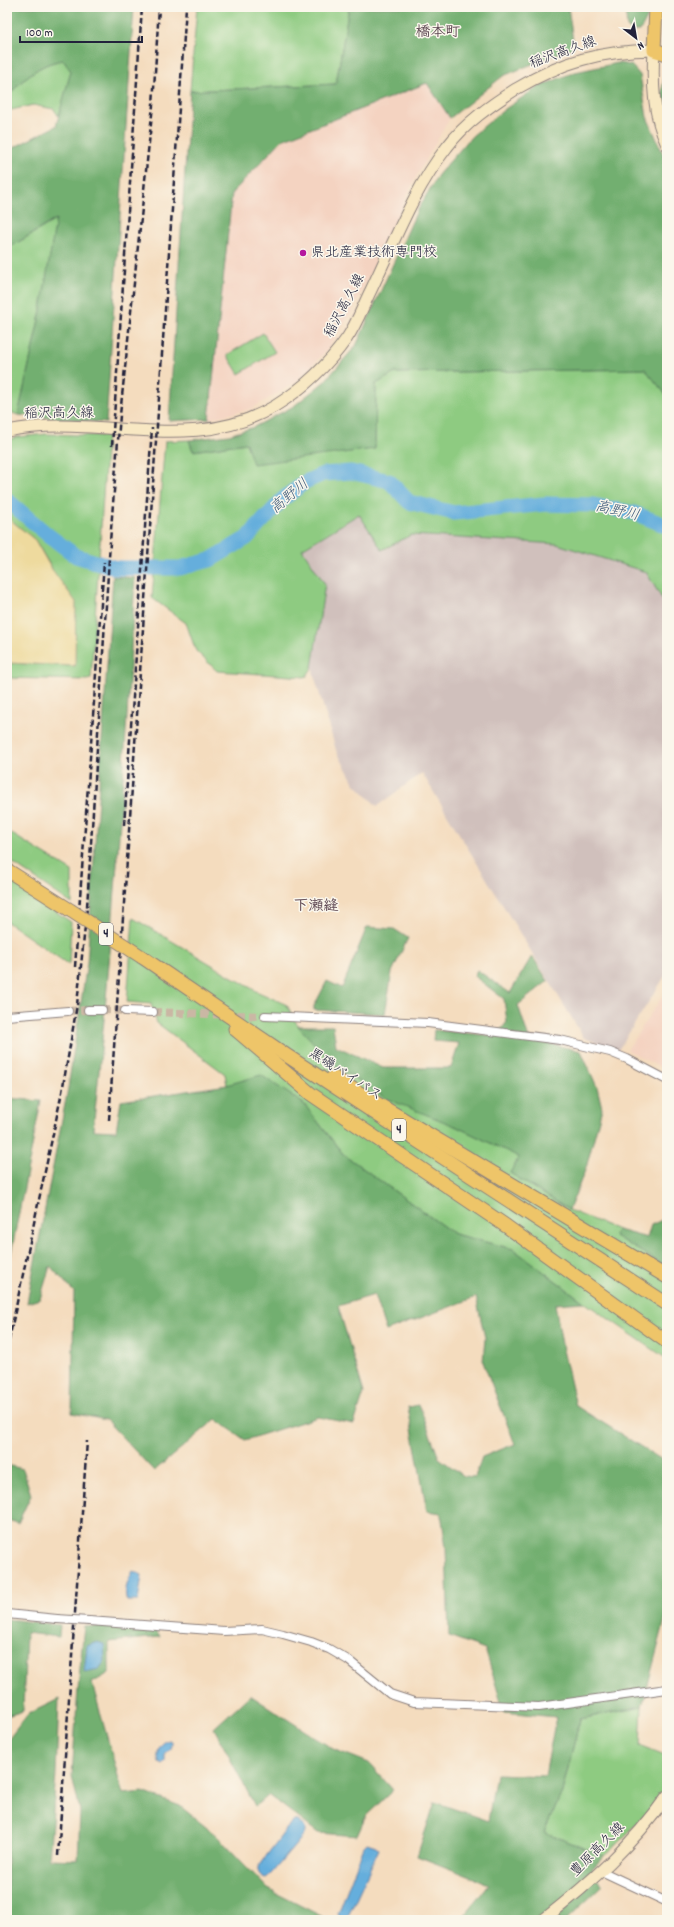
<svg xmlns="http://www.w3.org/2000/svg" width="674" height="1927" viewBox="0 0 674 1927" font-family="Dekko,'Klee One',sans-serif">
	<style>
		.built { fill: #f4d3c1 }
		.industrial { fill: #d0c0bc }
		.green { fill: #8ecb81; stroke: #58765e }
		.forest { fill: #72af6f; stroke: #4a6855 }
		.sand { fill: #eeda9e; stroke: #887e6c }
		.water { fill: #65aedc; stroke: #44688c }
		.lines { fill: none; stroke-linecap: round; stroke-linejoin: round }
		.river { stroke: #65aedc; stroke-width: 15 }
		.minor-tunnel { stroke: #cab7a4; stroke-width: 8; stroke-dasharray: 8 4; stroke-linecap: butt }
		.minor-casing { stroke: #8b7f7c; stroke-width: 10 }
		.secondary-casing { stroke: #8b7f7c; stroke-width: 13 }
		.primary-casing { stroke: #8b7f7c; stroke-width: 15 }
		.trunk-casing { stroke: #8b7f7c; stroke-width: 15 }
		.minor { stroke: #fff; stroke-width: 8 }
		.secondary { stroke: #f8e8c3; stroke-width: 11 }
		.primary { stroke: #eec569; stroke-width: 13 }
		.trunk { stroke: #eec569; stroke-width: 13 }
		.rail { stroke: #22223b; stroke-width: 2.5; stroke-dasharray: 6 3; stroke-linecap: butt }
		.minor-bridge-casing { stroke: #8b7f7c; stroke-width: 10; stroke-linecap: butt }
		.trunk-bridge-casing { stroke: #8b7f7c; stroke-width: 15; stroke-linecap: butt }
		.minor-bridge { stroke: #fff; stroke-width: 8 }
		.trunk-bridge { stroke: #eec569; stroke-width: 13 }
		.poi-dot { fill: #b5179e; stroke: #fbf7ec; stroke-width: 1.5 }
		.labels { text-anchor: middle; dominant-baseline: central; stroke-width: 3; stroke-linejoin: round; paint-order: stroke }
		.shield { fill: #fbf7ec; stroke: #636270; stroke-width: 1 }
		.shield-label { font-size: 13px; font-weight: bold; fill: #22223b }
		.street-label { font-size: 14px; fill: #22223b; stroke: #fbf7ec }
		.poi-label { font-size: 14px; fill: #22223b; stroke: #fbf7ec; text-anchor: start }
		.neighbourhood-label { font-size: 15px; font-weight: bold; fill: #604a55; stroke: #fbf7ec }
		.water-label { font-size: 15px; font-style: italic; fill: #3d5a7b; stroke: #fbf7ec }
	</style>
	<rect width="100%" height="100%" fill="#fbf7ec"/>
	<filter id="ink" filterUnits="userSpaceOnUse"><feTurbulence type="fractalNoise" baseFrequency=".025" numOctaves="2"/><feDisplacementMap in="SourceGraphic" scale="8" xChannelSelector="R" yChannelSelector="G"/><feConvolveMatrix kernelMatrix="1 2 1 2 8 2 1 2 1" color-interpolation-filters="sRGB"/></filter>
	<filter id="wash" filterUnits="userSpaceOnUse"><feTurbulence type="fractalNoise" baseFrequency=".012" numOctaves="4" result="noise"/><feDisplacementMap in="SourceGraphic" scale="16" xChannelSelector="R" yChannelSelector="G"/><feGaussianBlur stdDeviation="0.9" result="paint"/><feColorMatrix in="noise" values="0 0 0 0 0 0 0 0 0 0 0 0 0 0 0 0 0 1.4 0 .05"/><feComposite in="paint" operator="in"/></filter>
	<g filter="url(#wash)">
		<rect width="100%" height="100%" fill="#f4dcbe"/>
		<g class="built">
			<polygon points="427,83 450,118 415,179 351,313 326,351 296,382 251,409 209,419 232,193 282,140"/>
			<polygon points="667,989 667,1071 627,1050"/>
		</g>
		<polygon class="industrial" points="359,514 383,550 411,535 557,544 647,572 667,607 667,679 661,719 667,730 667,973 618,1050 584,1038 422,773 377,806 354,783 336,750 312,668 325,584 302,549"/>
		<g class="green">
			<polygon points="197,7 349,7 336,84 190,91"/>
			<path d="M 63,60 L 71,71 L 59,117 L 54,109 L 33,105 L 7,111 L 7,97 C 23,79 38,64 63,60 Z"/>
			<polygon points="57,219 40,315 18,415 7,411 7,249"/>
			<polygon points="263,333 275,352 239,374 227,355"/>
			<polygon points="645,369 667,396 667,607 646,572 557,544 411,535 382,550 359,514 302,549 325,584 312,668 306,677 217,671 196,651 186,623 152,598 165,441 189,440 193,451 246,443 375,448 376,384 395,373"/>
			<polygon points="46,434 107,436 91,679 87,680 7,678 7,663 75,666 51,567 35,540 7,517 7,440 18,437"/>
			<polygon points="7,831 72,871 72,904 7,859"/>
			<polygon points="7,878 71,922 69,965 7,922"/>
			<polygon points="133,918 256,991 287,1005 298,1026 455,1126 520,1157 510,1173 569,1210 618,1230 613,1235 667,1267 667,1359 584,1302 513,1249 454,1234 343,1154 304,1104 261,1076 227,1085 225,1074 157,1023 151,1004 127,1002"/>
			<path d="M 642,1707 L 640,1745 L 667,1756 C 667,1764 669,1776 667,1784 C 660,1804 620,1841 604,1856 L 544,1832 L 562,1792 L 580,1719 Z"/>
		</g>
		<g class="forest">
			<path d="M 7,7 L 134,7 L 106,423 L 18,415 L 40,315 L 56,219 L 7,249 L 7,151 L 56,126 L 71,71 L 63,60 C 38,64 23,79 7,97 Z"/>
			<polygon points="349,7 568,7 574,47 503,76 450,118 427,83 282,140 232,193 209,419 169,421 190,91 336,84"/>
			<polygon points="625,7 647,7 647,18 640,31 632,31 627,27"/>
			<polygon points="618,63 631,65 640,75 647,117 667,163 667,396 645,369 395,373 376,384 375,449 253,464 246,443 193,451 189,440 229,435 254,427 294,406 324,382 356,346 416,213 438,175 472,136 505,109 538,87 575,72"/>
			<path d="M 667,71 L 667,126 C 663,107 659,88 667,71 Z"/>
			<path d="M 113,576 L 135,578 C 125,762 113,946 93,1130 L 116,1131 L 121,1101 L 227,1085 L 261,1075 L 304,1104 L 343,1154 L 454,1234 L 513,1249 L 584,1302 L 555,1304 L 563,1350 L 576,1406 L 667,1463 L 667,1612 L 642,1707 L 580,1719 L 562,1792 L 544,1832 L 604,1856 L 592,1869 L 602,1886 L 566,1920 L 461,1920 L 489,1884 L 417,1856 L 435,1802 L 488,1821 L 496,1774 L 545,1776 L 556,1717 L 504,1712 L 485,1649 L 449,1636 L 446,1548 L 441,1513 L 427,1511 L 408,1407 L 419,1405 L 439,1458 L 464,1476 L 475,1477 L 482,1457 L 515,1444 L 483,1362 L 485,1338 L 476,1297 L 386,1331 L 374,1295 L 338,1306 L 364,1393 L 354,1424 L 318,1417 L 245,1440 L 216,1419 L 154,1471 L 106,1420 L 72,1413 L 74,1292 L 50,1266 L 40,1299 L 27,1303 L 68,1088 L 87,963 Z"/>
			<polygon points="367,927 394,929 408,938 392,972 385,1014 314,1010 314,1006 327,981 342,988"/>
			<polygon points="532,956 548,981 518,1005 529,1039 581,1051 597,1087 602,1108 586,1168 569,1210 510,1173 519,1157 455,1126 387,1099 333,1064 298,1026 333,1026 336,1046 383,1068 451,1068 459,1043 433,1041 434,1030 496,1036 507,1022 504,999 474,976 477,970 510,993"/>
			<polygon points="7,1098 41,1101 7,1274"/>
			<polygon points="662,1220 667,1232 667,1267 613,1235 618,1230 647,1238 651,1225"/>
			<polygon points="7,1465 23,1469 31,1495 18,1523 7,1520"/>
			<polygon points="7,1619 60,1625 59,1637 26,1633 23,1711 7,1716"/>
			<polygon points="84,1626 155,1630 160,1637 109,1642 109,1673 92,1683 123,1794 143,1792 180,1806 217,1836 268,1889 323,1917 323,1920 7,1920 7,1741 28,1714 59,1699 56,1774 49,1859 78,1860 80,1811 72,1776 78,1689"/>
			<polygon points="250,1695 333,1749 369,1763 393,1790 366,1816 357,1836 318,1833 269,1795 255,1806 214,1728"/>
		</g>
		<polygon class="sand" points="7,517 35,540 51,568 76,602 75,666 7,663"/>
		<g class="water">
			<path d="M 133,1571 L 142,1575 L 138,1601 L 127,1601 C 123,1592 128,1580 133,1571 Z"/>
			<polygon points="97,1642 104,1644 105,1661 99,1669 84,1672 87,1646"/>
			<path d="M 169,1740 L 172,1741 C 172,1747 172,1750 165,1753 L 165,1762 L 162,1764 L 159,1762 C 156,1752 159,1743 169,1740 Z"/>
			<path d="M 294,1821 L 298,1821 C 304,1826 307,1828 304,1835 L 271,1874 L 266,1878 C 261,1877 257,1873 258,1867 L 287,1828 Z"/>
			<polygon points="367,1843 376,1846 379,1849 349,1914 342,1920 338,1914 364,1846"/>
		</g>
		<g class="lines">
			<polyline class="river" points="7,500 48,535 76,556 116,568 180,568 210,560 247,538 283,499 305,482 323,474 351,472 389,481 409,502 454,513 545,504 593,505 634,513 667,526"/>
		</g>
	</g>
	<g filter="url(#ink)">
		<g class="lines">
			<g class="minor-tunnel">
				<polyline points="102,1010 125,1011"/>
				<polyline points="68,1011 88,1010"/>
				<polyline points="153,1012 265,1016"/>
			</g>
			<defs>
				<g id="minor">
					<polyline points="88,1010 102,1010"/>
					<polyline points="125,1011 153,1012"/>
					<polyline points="7,1016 68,1011"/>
					<polyline points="265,1016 428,1023 560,1040 610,1052 627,1059 667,1080"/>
					<polyline points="7,1614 57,1619"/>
					<polyline points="89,1621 224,1631 262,1629 283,1634 311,1642 329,1649 348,1660 390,1694 414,1702 539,1707 667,1689"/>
					<polyline points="601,1871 667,1902"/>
				</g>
				<g id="secondary">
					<path d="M 7,431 C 96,412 191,457 275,406 C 304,388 328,365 347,338 C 357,323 363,306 371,290 C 394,242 414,189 447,147 C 465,123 491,105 516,89 C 563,61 600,51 654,50 C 652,83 653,115 667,145"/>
					<path d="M 543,1920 C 589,1884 634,1844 667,1796"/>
				</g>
				<polyline id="primary" points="656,7 654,50 667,54"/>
				<g id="trunk">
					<polyline points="7,870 70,910"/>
					<polyline points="142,957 286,1055 667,1304"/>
					<polyline points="235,1029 311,1094 506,1226 667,1342"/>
					<polyline points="333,1077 667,1277"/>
				</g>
			</defs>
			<use href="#minor" class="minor-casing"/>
			<use href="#secondary" class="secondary-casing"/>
			<use href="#primary" class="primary-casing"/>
			<use href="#trunk" class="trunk-casing"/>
			<use href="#minor" class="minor"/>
			<use href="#secondary" class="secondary"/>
			<use href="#primary" class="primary"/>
			<use href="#trunk" class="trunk"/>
			<g class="rail">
				<polyline points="112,446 142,7"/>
				<polyline points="124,825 152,428"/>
				<polyline points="75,967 104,562"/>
				<polyline points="109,1120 186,7"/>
				<polyline points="7,1349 62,1092 77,1005 87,907 110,542 120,415 153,105 159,7"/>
				<polyline points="58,1856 87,1441"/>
			</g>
			<defs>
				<polyline id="minor-bridge" points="57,1619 89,1621"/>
				<polyline id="trunk-bridge" points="70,910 142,957"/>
			</defs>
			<use href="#minor-bridge" class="minor-bridge-casing"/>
			<use href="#trunk-bridge" class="trunk-bridge-casing"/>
			<use href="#minor-bridge" class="minor-bridge"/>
			<use href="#trunk-bridge" class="trunk-bridge"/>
		</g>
	</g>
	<circle class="poi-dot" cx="303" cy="253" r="4"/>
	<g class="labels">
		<g class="shield">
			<rect x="99" y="923" width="14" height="22" rx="3"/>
			<rect x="392" y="1119" width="14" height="22" rx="3"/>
		</g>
		<g class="shield-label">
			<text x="106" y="934">4</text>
			<text x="399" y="1130">4</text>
		</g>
		<g class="street-label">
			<text transform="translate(563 53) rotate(-20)">稲沢高久線</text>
			<text transform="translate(345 306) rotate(-62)">稲沢高久線</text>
			<text transform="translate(59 414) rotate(-1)">稲沢高久線</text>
			<text transform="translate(345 1075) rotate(33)">黒磯バイパス</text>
			<text transform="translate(598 1850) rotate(-45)">豊原高久線</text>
		</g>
		<g class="poi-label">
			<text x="311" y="253">県北産業技術専門校</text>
		</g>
		<g class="neighbourhood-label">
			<text x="438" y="33">橋本町</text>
			<text x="316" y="907">下瀬縫</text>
		</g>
		<g class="water-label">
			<text transform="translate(290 497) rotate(-40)">高野川</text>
			<text transform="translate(617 512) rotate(13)">高野川</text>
		</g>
	</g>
	<rect width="674" height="1927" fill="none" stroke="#fbf7ec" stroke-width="24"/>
	<g transform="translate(636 38) rotate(149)" stroke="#fbf7ec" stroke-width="3" paint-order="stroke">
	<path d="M0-3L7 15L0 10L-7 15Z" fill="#22223b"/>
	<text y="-6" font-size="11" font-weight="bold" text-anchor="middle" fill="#22223b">N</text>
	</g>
	<path d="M20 36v6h122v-6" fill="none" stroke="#22223b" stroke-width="2"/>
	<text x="26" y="36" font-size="12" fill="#22223b" stroke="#fbf7ec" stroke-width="3" paint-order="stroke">100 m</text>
</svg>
